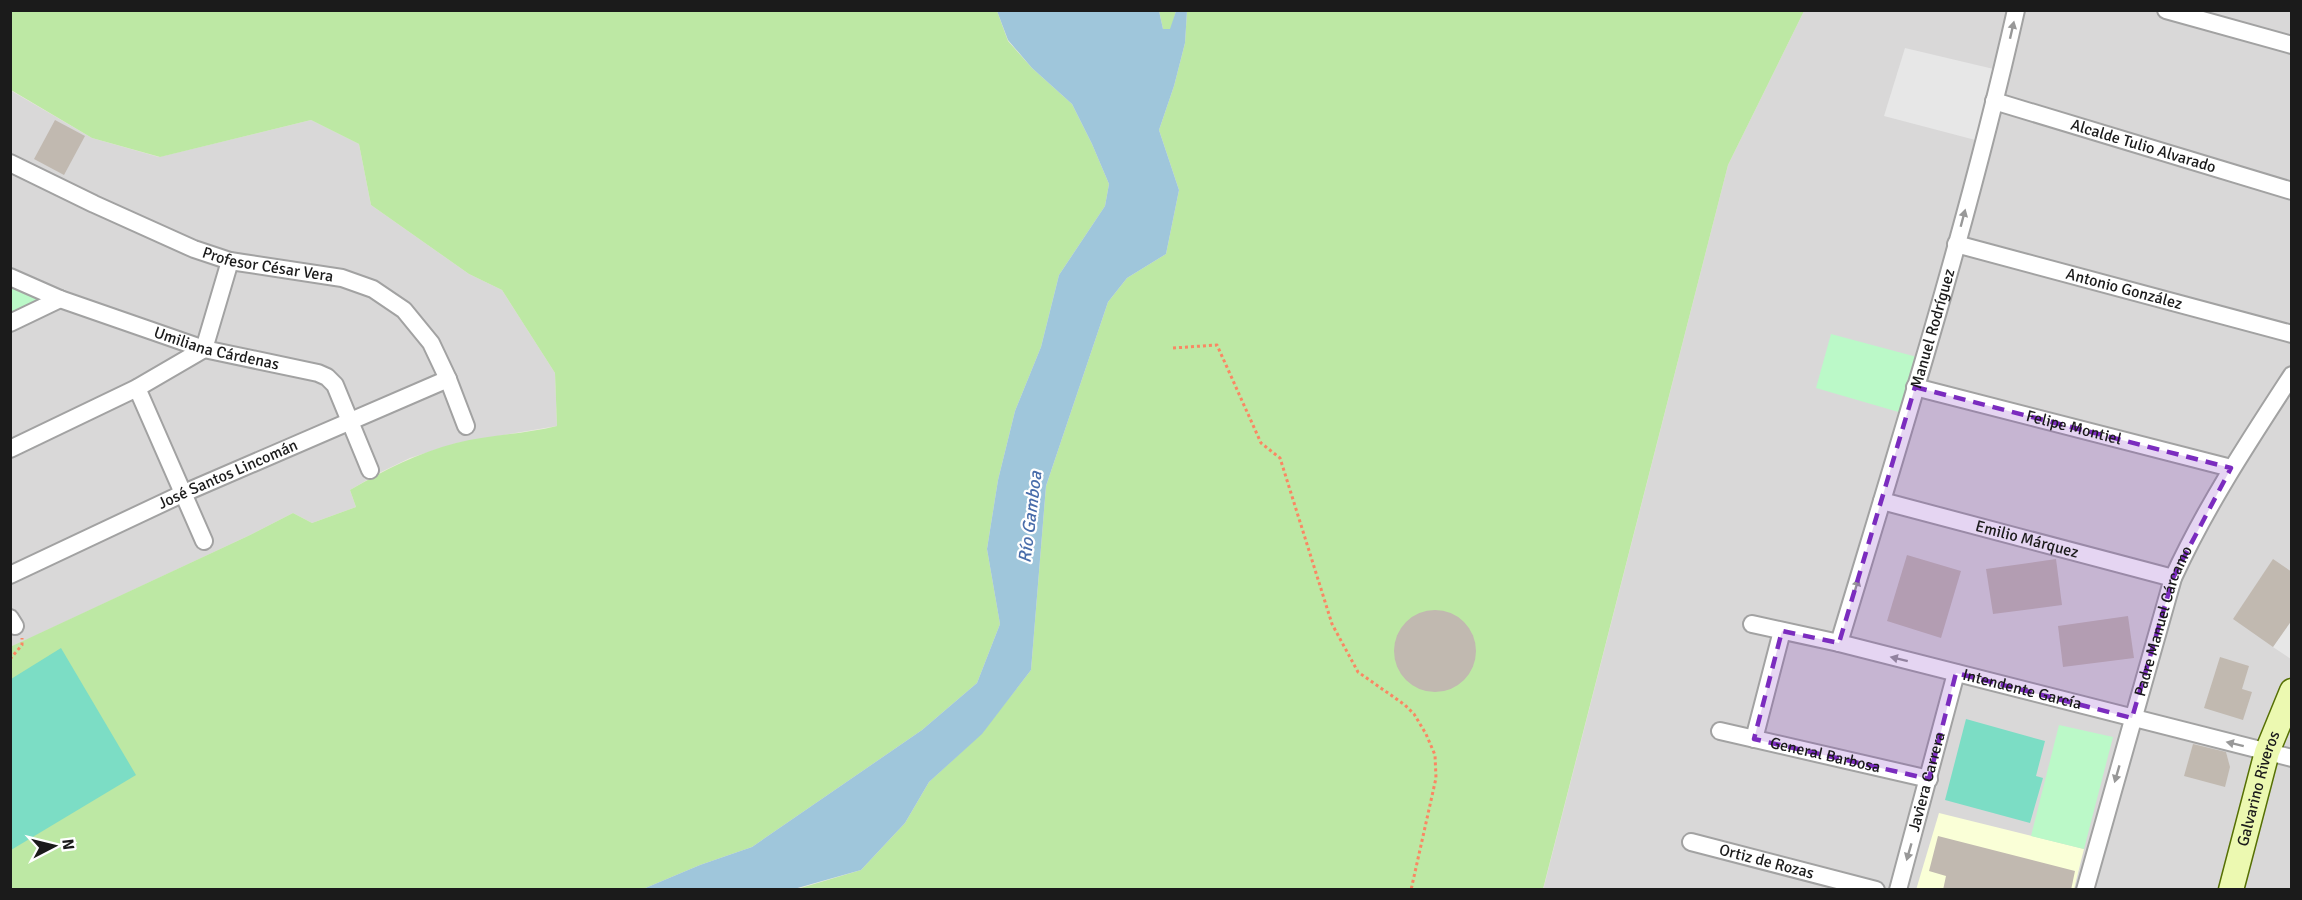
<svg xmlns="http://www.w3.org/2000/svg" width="2302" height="900" viewBox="0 0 2302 900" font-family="Signika,sans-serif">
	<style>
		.residential { fill: #d9d8d8 }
		.education { fill: #faffd7 }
		.grass { fill: #bde8a4 }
		.park { fill: #bbf9c8 }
		.pitch { fill: #7cddc5 }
		.parking { fill: #e7e7e7 }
		.water { fill: #9fc6db }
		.building { fill: #c1b9b0 }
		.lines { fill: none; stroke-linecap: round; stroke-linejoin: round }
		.minor-casing { stroke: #a2a2a2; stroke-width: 20 }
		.secondary-casing { stroke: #567004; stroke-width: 27 }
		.path { stroke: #fa8763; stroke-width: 3; stroke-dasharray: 3 3; stroke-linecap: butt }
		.minor { stroke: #fff; stroke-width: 16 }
		.secondary { stroke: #ecf9b1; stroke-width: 24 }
		.oneway { fill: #989898 }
		.marked { fill: #7b2cbf; fill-opacity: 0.2; stroke: #7b2cbf; stroke-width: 4.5; stroke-dasharray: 12 8; stroke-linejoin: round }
		.labels { text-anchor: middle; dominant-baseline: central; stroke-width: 4.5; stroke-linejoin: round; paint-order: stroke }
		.street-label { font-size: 16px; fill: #1b1b1b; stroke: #fff }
		.water-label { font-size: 18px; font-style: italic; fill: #486caa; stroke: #fff }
	</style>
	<rect width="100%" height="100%" fill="#edeae0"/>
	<g class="residential">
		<polygon points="1804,11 2291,11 2291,889 1543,890 1728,165"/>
		<polygon points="10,90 92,138 159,157 311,120 359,144 371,205 469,274 502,290 555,373 557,426 457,443 410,458 379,473 350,490 356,507 312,523 293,513 248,536 11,647"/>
	</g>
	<polygon class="education" points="1939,813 2084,849 2074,889 1916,890"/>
	<g class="grass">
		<path d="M 11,11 L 997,11 L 1008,41 L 1032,68 L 1072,104 L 1092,144 L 1109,184 L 1105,206 L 1059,275 L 1041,347 L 1015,411 L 998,480 L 987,549 L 1000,624 L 977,683 L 922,730 L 752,847 L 700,865 L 643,889 L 11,889 L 10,647 L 248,536 L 293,513 L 312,523 L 356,507 L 350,490 C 384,470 418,453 456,443 C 489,435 524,434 557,426 L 555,373 L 502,290 L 469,274 L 371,205 L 359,144 L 311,120 L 160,157 L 92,138 L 11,90 Z"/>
		<polygon points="1159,11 1176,11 1171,29 1163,29"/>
		<polygon points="1187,11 1804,11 1728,165 1543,889 794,890 861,870 905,823 929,782 981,734 1031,670 1046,486 1108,302 1127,278 1166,254 1179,190 1159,130 1174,86 1185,43"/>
	</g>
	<g class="park">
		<polygon points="11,279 54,298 11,320"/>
		<polygon points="1831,334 1917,357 1902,413 1816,388"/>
		<polygon points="2059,725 2113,737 2084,849 2031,836"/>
	</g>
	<g class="pitch">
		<polygon points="61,648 136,775 11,850 11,679"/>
		<polygon points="1966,719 2045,741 2036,776 2043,778 2030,823 1945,800"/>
	</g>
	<g class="parking">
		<polygon points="1905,48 2002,71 1983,142 1884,116"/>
		<polygon points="2291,620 2291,659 2273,647"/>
	</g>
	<polygon class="water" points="997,11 1159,11 1163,29 1170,29 1176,11 1187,11 1185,43 1174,86 1159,130 1179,190 1166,254 1127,278 1108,302 1046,486 1031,670 982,734 929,782 905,823 861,870 794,889 643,889 700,865 752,847 922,730 977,683 1000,624 987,549 998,480 1015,411 1041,347 1059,275 1105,206 1109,184 1092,144 1072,104 1032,68 1008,40"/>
	<g class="building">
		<polygon points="55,120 85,136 64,175 34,159"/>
		<polygon points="1907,555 1961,571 1941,638 1887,621"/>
		<polygon points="2056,559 2062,605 1993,614 1986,569"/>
		<polygon points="2273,559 2292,572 2292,620 2273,647 2233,619"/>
		<circle cx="1435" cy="651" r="41"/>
		<polygon points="2128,616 2134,658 2063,667 2058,626"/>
		<polygon points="2220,657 2249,666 2242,689 2252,692 2243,720 2204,708"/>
		<polygon points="2193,744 2226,752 2230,767 2225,787 2184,776"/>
		<polygon points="1938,836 2075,871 2071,890 1943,890 1946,876 1929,871"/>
	</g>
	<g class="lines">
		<defs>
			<g id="minor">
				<polyline points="2166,10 2292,45"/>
				<path id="s1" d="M 1994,101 L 2292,191"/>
				<path id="s2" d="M 10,163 L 94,204 L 194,249 L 230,261 L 342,278 L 373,289 L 404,310 L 431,343 L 448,379 L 466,426"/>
				<path id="s3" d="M 1956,244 L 2292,334"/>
				<path id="s4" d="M 10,277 L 60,299 L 204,349 L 318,373 L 327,377 L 335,385 L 370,470"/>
				<polyline points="10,323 60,299"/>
				<path id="s5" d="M 1915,387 L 2231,468"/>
				<polyline points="137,388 204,541"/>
				<polyline points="10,449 137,388 204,349 230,261"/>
				<path id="s6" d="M 1882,501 L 2173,578"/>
				<path id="s7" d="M 10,575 L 184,493 L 448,379"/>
				<polyline points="10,618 15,626"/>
				<path id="s8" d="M 1752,624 L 1839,643 L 2292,758"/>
				<path id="s9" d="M 1839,643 C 1902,434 1968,224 2016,10"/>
				<path id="s10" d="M 1720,731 L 1929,779"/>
				<polyline points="1754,739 1782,631"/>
				<path id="s11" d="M 1691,842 L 1876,890"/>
				<path id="s12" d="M 1898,890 L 1956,673"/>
				<path id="s13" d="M 2085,890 L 2173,578 C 2206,506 2249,441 2292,375"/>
			</g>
			<g id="secondary">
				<path id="s14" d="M 2231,890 L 2267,752 L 2292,691"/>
			</g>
		</defs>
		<use href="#minor" class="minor-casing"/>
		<use href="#secondary" class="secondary-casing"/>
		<g class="path">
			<polyline points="1173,348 1217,345 1261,443 1280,458 1332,624 1358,672 1405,705 1414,714 1426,734 1435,755 1436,778 1411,890"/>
			<polyline points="10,659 22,645 22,638"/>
		</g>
		<use href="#minor" class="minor"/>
		<use href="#secondary" class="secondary"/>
	</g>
	<defs><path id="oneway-solid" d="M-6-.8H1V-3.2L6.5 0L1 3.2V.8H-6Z" transform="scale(1.5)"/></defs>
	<g class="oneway">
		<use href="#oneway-solid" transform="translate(2012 30) rotate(-77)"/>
		<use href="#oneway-solid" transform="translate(1963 218) rotate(-75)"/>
		<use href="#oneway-solid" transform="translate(1856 587) rotate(-73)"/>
		<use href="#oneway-solid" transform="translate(1899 659) rotate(-166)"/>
		<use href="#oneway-solid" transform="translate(2235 744) rotate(-166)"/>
		<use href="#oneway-solid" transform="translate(2117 774) rotate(106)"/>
		<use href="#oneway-solid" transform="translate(1909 852) rotate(106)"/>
	</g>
	<path class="marked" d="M 1915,387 L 2231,468 L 2173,578 L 2132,718 L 1956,673 L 1929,779 L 1754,739 L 1782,631 L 1839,643 Z"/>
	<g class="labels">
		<g class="street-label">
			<text stroke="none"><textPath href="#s1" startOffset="156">Alcalde Tulio Alvarado</textPath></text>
			<text stroke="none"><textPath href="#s2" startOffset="279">Profesor César Vera</textPath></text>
			<text stroke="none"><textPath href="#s3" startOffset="174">Antonio González</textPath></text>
			<text stroke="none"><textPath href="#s9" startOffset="328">Manuel Rodríguez</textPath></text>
			<text stroke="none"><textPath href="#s4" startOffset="219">Umiliana Cárdenas</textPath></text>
			<text stroke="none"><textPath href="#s5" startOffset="164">Felipe Montiel</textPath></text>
			<text stroke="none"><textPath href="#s7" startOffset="240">José Santos Lincomán</textPath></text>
			<text stroke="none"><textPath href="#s6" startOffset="150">Emilio Márquez</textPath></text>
			<text stroke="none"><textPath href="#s13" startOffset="280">Padre Manuel Cárcamo</textPath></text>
			<text stroke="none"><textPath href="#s8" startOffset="278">Intendente García</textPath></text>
			<text stroke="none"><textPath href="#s10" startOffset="108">General Barbosa</textPath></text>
			<text stroke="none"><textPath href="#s12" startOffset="112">Javiera Carrera</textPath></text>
			<text stroke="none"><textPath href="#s14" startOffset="105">Galvarino Riveros</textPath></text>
			<text stroke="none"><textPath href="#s11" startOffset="78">Ortiz de Rozas</textPath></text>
		</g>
		<g class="water-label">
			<text transform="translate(1030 517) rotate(-83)">Río Gamboa</text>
		</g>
	</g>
	<rect width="2302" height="900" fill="none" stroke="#1b1b1b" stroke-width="24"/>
	<g transform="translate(54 846) rotate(83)" stroke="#ffffff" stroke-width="4.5" paint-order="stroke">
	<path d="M0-4.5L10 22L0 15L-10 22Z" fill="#1b1b1b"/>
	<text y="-9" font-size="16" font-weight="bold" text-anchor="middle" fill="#1b1b1b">N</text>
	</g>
</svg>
